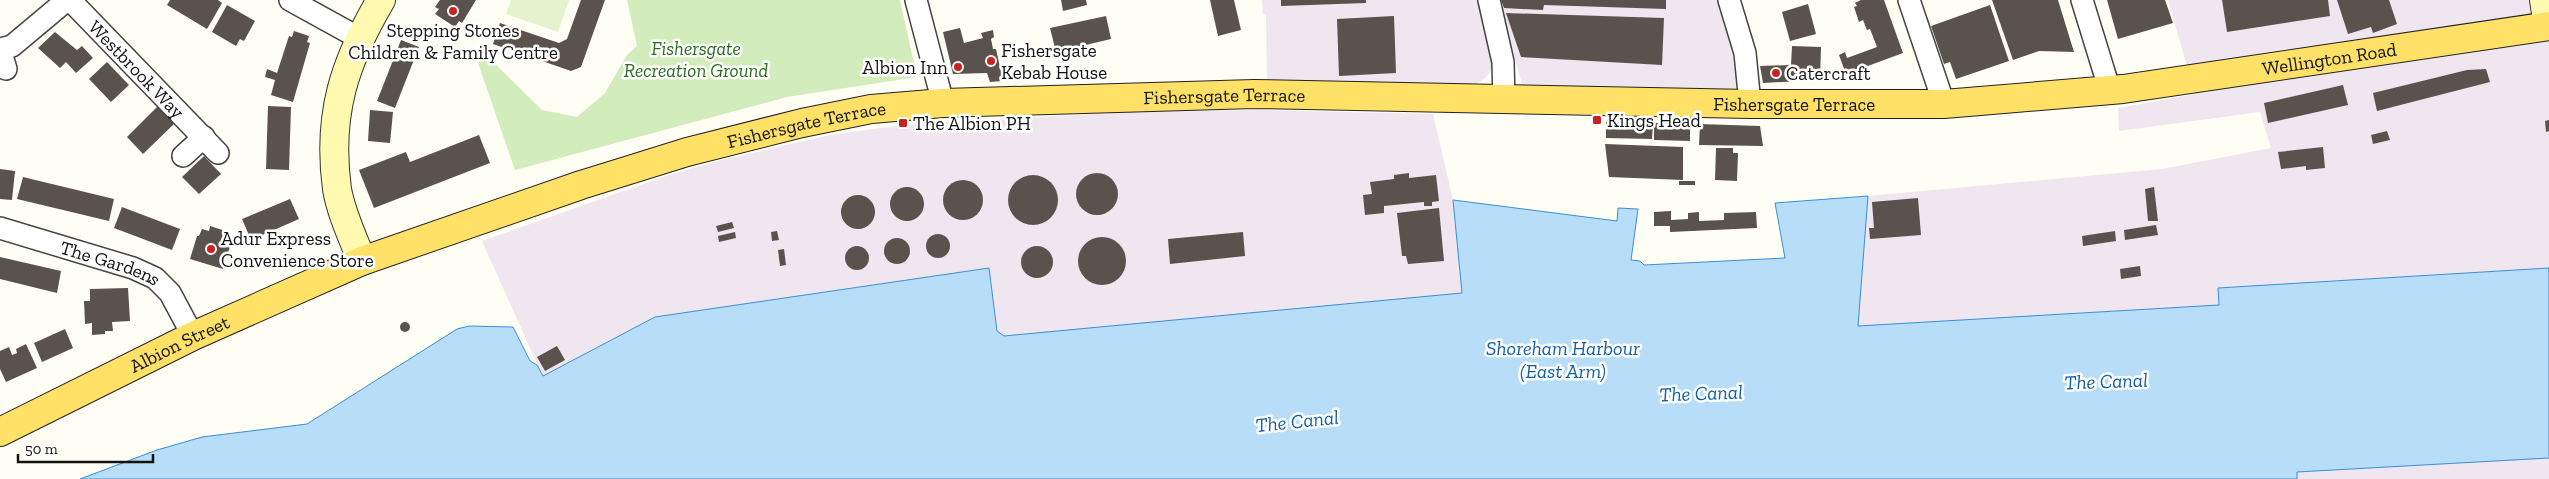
<svg xmlns="http://www.w3.org/2000/svg" width="2549" height="479" viewBox="0 0 2549 479" font-family="'Zilla Slab',serif">
	<style>
		.industrial { fill: #efe6ef }
		.green { fill: #d2ecbb }
		.pitch { fill: #e4f3ce }
		.water { fill: #b7ddf9; stroke: #3a8ed4 }
		.building { fill: #5a534d }
		.lines { fill: none; stroke-linecap: round; stroke-linejoin: round }
		.street-casing { stroke: #444; stroke-width: 24 }
		.secondary-casing { stroke: #333; stroke-width: 30 }
		.primary-casing { stroke: #222; stroke-width: 30 }
		.street { stroke: #fff; stroke-width: 21 }
		.secondary { stroke: #fffab0; stroke-width: 28 }
		.primary { stroke: #fee166; stroke-width: 28 }
		.poi-dot { fill: #c92221; stroke: #fff; stroke-width: 2 }
		.labels { text-anchor: middle; dominant-baseline: central; stroke-width: 5; stroke-linejoin: round; paint-order: stroke }
		.poi-label { font-size: 19px; fill: #111; stroke: #fff; text-anchor: start }
		.park-label { font-size: 19px; font-style: italic; fill: #296d1d; stroke: #fff }
		.street-label { font-size: 19px; fill: #111; stroke: #fff }
		.water-label { font-size: 20px; font-style: italic; fill: #1260ab; stroke: #fff }
	</style>
	<rect width="100%" height="100%" fill="#fffef5"/>
	<g class="industrial">
		<polygon points="1262,0 1479,0 1492,57 1492,69 1485,78 1472,87 1267,87 1266,15 1263,14"/>
		<polygon points="1498,0 1718,0 1732,45 1736,89 1524,91"/>
		<polygon points="2168,0 2549,0 2549,268 2218,288 2219,305 1857,326 1868,196 2162,169 2271,148 2260,112 2119,131 2118,108 2195,94"/>
		<polygon points="1254,110 1433,114 1453,200 1463,293 1004,336 997,331 989,268 655,317 543,377 482,241 666,176 721,160 830,135 895,126 977,120 1154,111"/>
		<polygon points="2549,458 2549,479 2297,479 2297,472"/>
	</g>
	<polygon class="green" points="627,0 900,0 917,77 787,97 515,170 478,63 485,54 542,110 577,117 605,93 627,55 637,46"/>
	<polygon class="pitch" points="511,0 569,0 558,32 506,14"/>
	<polygon class="water" points="1868,196 1858,326 2219,305 2218,288 2549,268 2549,458 2297,472 2297,479 80,479 157,450 202,437 307,424 457,329 469,326 513,327 530,361 537,365 543,376 655,317 989,268 997,331 1004,336 1462,293 1453,200 1617,221 1618,208 1638,209 1631,260 1640,261 1644,265 1785,258 1775,203"/>
	<g class="building">
		<polygon points="170,0 218,0 222,3 207,29 167,5"/>
		<polygon points="440,0 476,0 462,23 459,21 455,27 435,14 439,9 435,7"/>
		<polygon points="581,0 605,0 581,67 571,71 493,44 500,23 559,43 567,39"/>
		<polygon points="1061,0 1086,0 1087,5 1063,11"/>
		<polygon points="1210,0 1234,0 1241,30 1218,36"/>
		<polygon points="1281,0 1366,0 1366,3 1281,6"/>
		<polygon points="1501,0 1666,0 1666,9 1544,5 1543,10 1504,8"/>
		<polygon points="1861,0 1884,0 1903,53 1846,74 1839,55 1845,52 1847,58 1877,47 1870,29 1867,30 1863,20 1859,22 1854,7 1857,6 1855,3"/>
		<polygon points="1992,0 2058,0 2074,52 2039,51 2013,60"/>
		<polygon points="2107,0 2165,0 2173,23 2118,39"/>
		<polygon points="2222,0 2328,0 2330,16 2227,32"/>
		<polygon points="2337,0 2389,0 2397,24 2373,33 2371,27 2348,34"/>
		<polygon points="1808,4 1816,34 1790,41 1782,12"/>
		<polygon points="227,5 255,21 244,41 240,39 236,46 212,32"/>
		<polygon points="1990,5 2009,61 1956,79 1950,62 1944,64 1931,26"/>
		<polygon points="1506,13 1664,18 1662,65 1521,57"/>
		<polygon points="1106,16 1111,39 1056,52 1050,28"/>
		<polygon points="1394,16 1396,73 1339,76 1337,19"/>
		<polygon points="960,28 964,43 983,38 981,33 993,30 994,37 991,39 993,49 996,49 1003,81 990,82 987,73 953,74 943,32"/>
		<polygon points="294,31 309,36 307,42 310,43 293,102 271,95 275,80 265,77 267,69 277,73 289,36 292,37"/>
		<polygon points="55,32 77,50 82,46 93,58 76,73 66,62 60,68 38,48"/>
		<polygon points="401,40 419,47 395,108 377,101"/>
		<polygon points="1792,46 1821,47 1820,80 1763,83 1760,66 1791,65"/>
		<polygon points="107,62 129,85 111,102 89,79"/>
		<polygon points="2486,69 2490,82 2377,111 2373,93 2467,70"/>
		<polygon points="2343,85 2348,105 2268,123 2264,103"/>
		<polygon points="159,105 176,122 143,154 127,137"/>
		<polygon points="268,106 291,107 289,170 266,169"/>
		<polygon points="370,110 393,112 390,143 368,141"/>
		<polygon points="2549,120 2549,131 2546,132 2545,121"/>
		<polygon points="1606,122 1653,123 1652,139 1606,138"/>
		<polygon points="1654,123 1690,124 1690,141 1654,140"/>
		<polygon points="1700,124 1760,126 1763,146 1699,145"/>
		<polygon points="2387,131 2390,140 2373,144 2371,135"/>
		<polygon points="479,135 490,163 374,208 359,170 406,152 410,162"/>
		<polygon points="1605,144 1683,147 1683,180 1609,177"/>
		<polygon points="2323,147 2325,168 2306,170 2306,166 2281,169 2278,152"/>
		<polygon points="1716,148 1733,148 1733,153 1738,153 1737,181 1715,180"/>
		<polygon points="204,156 221,174 199,194 182,177"/>
		<polygon points="0,169 15,171 12,200 0,199"/>
		<polygon points="1409,173 1409,178 1436,175 1439,201 1432,202 1432,206 1424,206 1424,202 1384,206 1384,213 1365,215 1363,195 1372,194 1370,182 1394,179 1394,175"/>
		<circle cx="1097" cy="194" r="21"/>
		<circle cx="1033" cy="200" r="25"/>
		<polygon points="23,177 114,199 109,221 17,199"/>
		<circle cx="963" cy="200" r="20"/>
		<rect x="1679" y="181" width="16" height="4"/>
		<polygon points="2154,187 2158,221 2148,221 2145,189"/>
		<circle cx="907" cy="204" r="17"/>
		<circle cx="858" cy="212" r="17"/>
		<polygon points="1918,198 1921,235 1870,239 1869,228 1874,228 1872,202"/>
		<polygon points="290,199 299,219 251,240 242,219"/>
		<polygon points="122,207 180,229 172,250 114,228"/>
		<polygon points="1439,208 1444,261 1408,264 1406,256 1402,256 1397,213"/>
		<polygon points="1671,211 1671,220 1688,219 1688,213 1699,212 1699,221 1724,220 1724,213 1756,212 1757,228 1670,232 1670,226 1654,226 1654,212"/>
		<polygon points="732,222 734,228 718,232 716,226"/>
		<polygon points="2156,225 2158,235 2125,240 2124,230"/>
		<polygon points="210,226 229,232 227,238 232,240 223,269 190,259 197,236 199,236 202,229 209,231"/>
		<polygon points="777,231 779,240 772,241 771,232"/>
		<polygon points="2115,231 2116,241 2083,246 2082,236"/>
		<polygon points="735,232 736,238 719,242 718,236"/>
		<polygon points="1243,232 1245,256 1170,264 1168,239"/>
		<circle cx="938" cy="246" r="12"/>
		<circle cx="1102" cy="261" r="24"/>
		<circle cx="897" cy="251" r="13"/>
		<circle cx="1037" cy="262" r="16"/>
		<circle cx="857" cy="258" r="12"/>
		<polygon points="784,249 786,265 780,266 778,250"/>
		<polygon points="0,257 61,271 57,293 0,279"/>
		<polygon points="2140,266 2141,276 2121,279 2120,269"/>
		<polygon points="128,288 130,321 112,322 113,331 105,331 105,334 92,335 92,323 85,324 84,301 90,301 90,289"/>
		<circle cx="405" cy="327" r="5"/>
		<polygon points="65,329 73,348 42,362 34,343"/>
		<polygon points="26,344 37,368 6,382 0,369 0,351 9,347 12,355 17,353 16,349"/>
		<polygon points="557,346 565,360 545,371 537,357"/>
	</g>
	<g class="lines">
		<defs>
			<g id="street">
				<path id="s1" d="M 70,0 L 218,153"/>
				<polyline points="290,0 359,38"/>
				<polyline points="916,0 943,103"/>
				<polyline points="1489,0 1503,62 1504,100"/>
				<polyline points="1729,0 1745,53 1750,104"/>
				<polyline points="1909,0 1944,104"/>
				<polyline points="2082,0 2110,91"/>
				<polyline points="6,69 0,49 12,46 67,0"/>
				<polyline points="183,156 204,137"/>
				<path id="s2" d="M 0,228 L 133,268 L 155,278 L 170,293 L 193,336"/>
			</g>
			<g id="secondary">
				<polyline points="2544,0 2548,26"/>
				<path d="M 362,261 C 353,238 341,213 337,189 C 327,115 344,63 381,0"/>
			</g>
			<g id="primary">
				<path id="s3" d="M 0,432 L 193,336 L 362,261 L 581,185 L 687,152 L 802,123 L 871,109 L 943,103 L 1254,94 L 1750,104 L 1944,104 L 2123,89 L 2549,26"/>
			</g>
		</defs>
		<use href="#street" class="street-casing"/>
		<use href="#secondary" class="secondary-casing"/>
		<use href="#primary" class="primary-casing"/>
		<use href="#street" class="street"/>
		<use href="#secondary" class="secondary"/>
		<use href="#primary" class="primary"/>
	</g>
	<g class="poi-dot">
		<circle cx="453" cy="11" r="5"/>
		<circle cx="991" cy="61" r="5"/>
		<circle cx="958" cy="67" r="5"/>
		<circle cx="1776" cy="73" r="5"/>
		<rect x="1592" y="115" width="10" height="10" rx="2.5"/>
		<rect x="898" y="118" width="10" height="10" rx="2.5"/>
		<circle cx="211" cy="249" r="5"/>
	</g>
	<g class="labels">
		<g class="poi-label">
			<text x="453" y="30" text-anchor="middle">Stepping Stones<tspan x="453" dy="22">Children &amp; Family Centre</tspan></text>
			<text x="1001" y="50">Fishersgate<tspan x="1001" dy="22">Kebab House</tspan></text>
			<text x="948" y="67" text-anchor="end">Albion Inn</text>
			<text x="1786" y="73">Catercraft</text>
			<text x="1607" y="120">Kings Head</text>
			<text x="913" y="123">The Albion PH</text>
			<text x="221" y="238">Adur Express<tspan x="221" dy="22">Convenience Store</tspan></text>
		</g>
		<g class="park-label">
			<text x="696" y="48">Fishersgate<tspan x="696" dy="22">Recreation Ground</tspan></text>
		</g>
		<g class="street-label">
			<text stroke="none"><textPath href="#s3" startOffset="2394">Wellington Road</textPath></text>
			<text stroke="none"><textPath href="#s1" startOffset="96">Westbrook Way</textPath></text>
			<text stroke="none"><textPath href="#s3" startOffset="1286">Fishersgate Terrace</textPath></text>
			<text stroke="none"><textPath href="#s3" startOffset="1856">Fishersgate Terrace</textPath></text>
			<text stroke="none"><textPath href="#s3" startOffset="866">Fishersgate Terrace</textPath></text>
			<text stroke="none"><textPath href="#s2" startOffset="116">The Gardens</textPath></text>
			<text stroke="none"><textPath href="#s3" startOffset="200">Albion Street</textPath></text>
		</g>
		<g class="water-label">
			<text x="1563" y="348">Shoreham Harbour<tspan x="1563" dy="23">(East Arm)</tspan></text>
			<text transform="translate(2106 381) rotate(-2)">The Canal</text>
			<text transform="translate(1701 393) rotate(-2)">The Canal</text>
			<text transform="translate(1297 421) rotate(-6)">The Canal</text>
		</g>
	</g>
	<path d="M18 454v8h135v-8" fill="none" stroke="#111111" stroke-width="2.5"/>
	<text x="25" y="454" font-size="15" fill="#111111" stroke="#ffffff" stroke-width="4" paint-order="stroke">50 m</text>
</svg>
